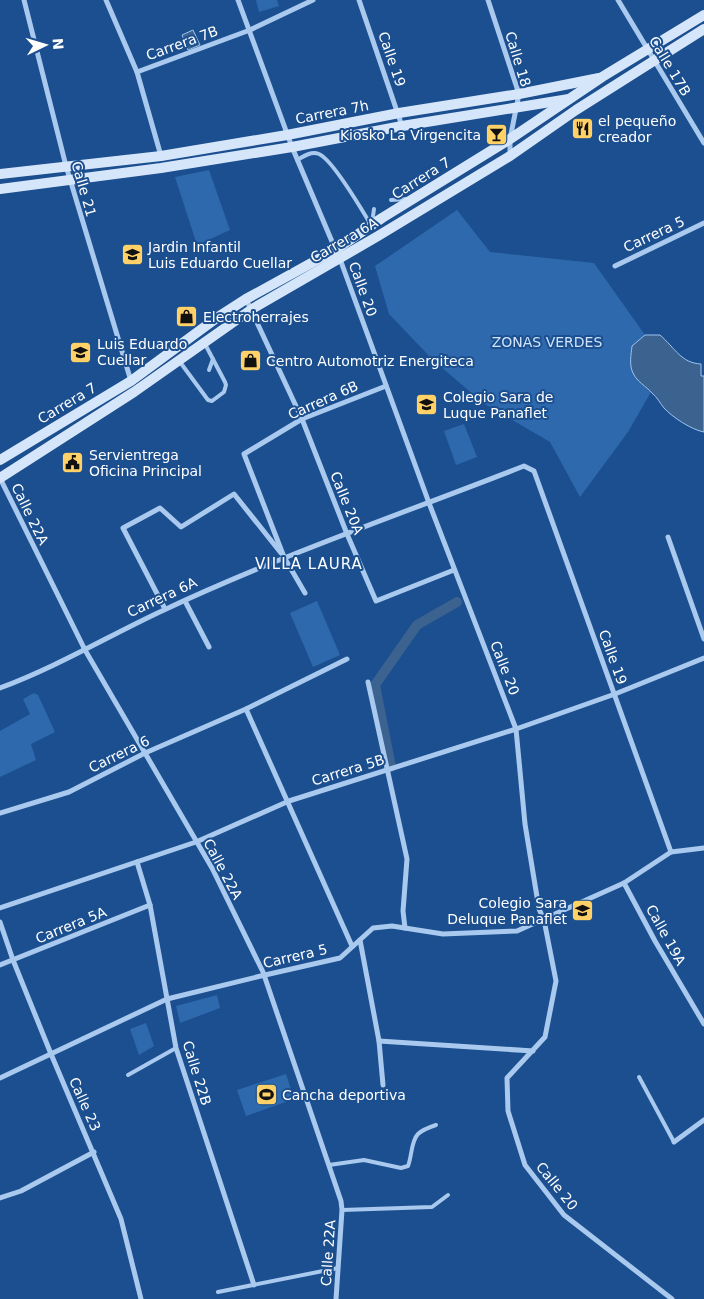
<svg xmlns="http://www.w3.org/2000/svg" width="704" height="1299" viewBox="0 0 704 1299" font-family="'DejaVu Sans',sans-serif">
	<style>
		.green { fill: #2e69ad }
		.water { fill: #3c6290; stroke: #9cc4f0 }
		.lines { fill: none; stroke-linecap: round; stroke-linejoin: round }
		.canal { stroke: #3c6290; stroke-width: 10 }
		.lane { stroke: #a9c9ee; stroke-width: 4 }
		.street { stroke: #a9c9ee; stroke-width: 5 }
		.secondary { stroke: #d6e6fa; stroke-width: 10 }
		.labels { text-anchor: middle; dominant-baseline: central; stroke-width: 4; stroke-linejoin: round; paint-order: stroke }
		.street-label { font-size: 14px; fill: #fff; stroke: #1b4f8f }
		.poi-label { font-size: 14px; fill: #fff; stroke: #1b4f8f; text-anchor: start }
		.park-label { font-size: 14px; fill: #cfe3fa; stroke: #1b4f8f }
		.neighbourhood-label { font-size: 15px; letter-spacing: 1px; fill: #fff; stroke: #1b4f8f }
	</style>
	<rect width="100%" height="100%" fill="#1b4f8f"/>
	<g class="green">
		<polygon points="256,0 277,0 279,6 259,12"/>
		<polygon points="209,170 230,230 197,245 175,177"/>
		<polygon points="457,210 490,252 594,263 645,335 632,346 642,384 651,392 628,432 580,497 550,442 483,403 432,359 389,314 375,266"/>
		<polygon points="464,424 477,457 456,465 444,431"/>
		<polygon points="317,601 340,655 313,667 290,613"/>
		<polygon points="34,693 38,695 55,732 31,744 36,760 0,777 0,731 30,714 23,699"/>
		<polygon points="217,995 220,1008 180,1023 176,1006"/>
		<polygon points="146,1023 154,1046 139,1055 130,1029"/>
		<polygon points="286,1074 294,1099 246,1116 237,1090"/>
	</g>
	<g class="water">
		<polygon points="193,30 200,45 188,50 182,35"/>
		<path d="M 645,335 L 660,335 C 675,348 681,363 701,364 L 701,376 L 704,376 L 704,432 C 692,430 672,417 664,408 C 660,403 657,397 652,393 C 646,386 637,382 633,373 C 629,365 631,355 632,346 Z"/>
	</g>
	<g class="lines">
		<polyline class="canal" points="391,767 375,685 417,625 457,602"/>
		<g class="lane">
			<path d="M 297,160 C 304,156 311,151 319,154 C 333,160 362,210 371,225"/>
			<polyline points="391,200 407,199"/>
			<polyline points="372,223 374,209"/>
			<polyline points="180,362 208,400 212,401 224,392 226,385 225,382 205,344"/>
			<polyline points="209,370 213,359"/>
			<polyline points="128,1075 176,1048"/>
			<polyline points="639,1077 674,1142"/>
			<path d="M 329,1165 L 364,1160 L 401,1168 L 408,1166 C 412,1156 411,1141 418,1134 C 422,1130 430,1127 436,1125"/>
			<polyline points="342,1210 432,1207 448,1195"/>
			<polyline points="218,1292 338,1268"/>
		</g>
		<g class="street">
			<polyline points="24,0 66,166 131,381"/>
			<polyline points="106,0 137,72 161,156"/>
			<polyline points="238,0 292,147 336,251"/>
			<polyline points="359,0 402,126"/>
			<polyline points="488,0 519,94 510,139 510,156"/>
			<polyline points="618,0 704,143"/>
			<polyline points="137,72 250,30 313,0"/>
			<polyline points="340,259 429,503 516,729 525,824 539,909 544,920 556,981 545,1037 507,1078 508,1111 525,1165 564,1215 672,1299"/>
			<polyline points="615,266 704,223"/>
			<polyline points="246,299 302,419 347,534 376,601 454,570"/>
			<polyline points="0,478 85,650 212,868 263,972 341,1201 342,1210 336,1299"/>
			<polyline points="668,537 704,639"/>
			<polyline points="305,593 284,557 244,454 302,419 386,386"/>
			<polyline points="185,601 209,647"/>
			<polyline points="165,609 123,528 160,508 181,527 234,494 281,553"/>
			<polyline points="368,682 407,859 403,911 405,928"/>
			<path d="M 0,688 C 57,667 110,635 164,610 C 281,555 404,513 524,466 L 534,471 L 671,852"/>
			<polyline points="246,709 352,946"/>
			<polyline points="0,813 69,792 145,753 246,709 347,659"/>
			<polyline points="137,862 150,905 176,1048 254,1285"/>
			<polyline points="624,883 655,941 704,1024"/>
			<polyline points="0,908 196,842 289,801 516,729 615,694 704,658"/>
			<polyline points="0,922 13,960 51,1054 121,1219 141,1299"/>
			<polyline points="360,940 379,1041 383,1085"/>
			<polyline points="0,965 150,905"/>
			<polyline points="379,1041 533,1051"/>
			<polyline points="0,1078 167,999 265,975 340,958 373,928 392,926 443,934 517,931 624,883 671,852 704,848"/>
			<polyline points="674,1142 704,1120"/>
			<polyline points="0,1198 21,1191 94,1152"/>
		</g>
		<g class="secondary">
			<polyline points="0,174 161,156 287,135 399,113 519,94 599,78"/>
			<polyline points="0,189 161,168 292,147 402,126 569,99"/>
			<polyline points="0,460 131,381 218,317 246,299 335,250 382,218 510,139 602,77 704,15"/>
			<polyline points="0,478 134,392 252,309 378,236 510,156 576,110 704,29"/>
		</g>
	</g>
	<defs>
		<symbol id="restaurant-square" viewBox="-11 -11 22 22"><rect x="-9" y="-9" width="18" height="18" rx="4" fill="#ffd166" stroke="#1b4f8f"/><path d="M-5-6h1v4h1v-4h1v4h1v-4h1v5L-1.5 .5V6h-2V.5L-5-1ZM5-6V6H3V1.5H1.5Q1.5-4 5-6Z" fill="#111"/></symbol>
		<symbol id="bar-square" viewBox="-11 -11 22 22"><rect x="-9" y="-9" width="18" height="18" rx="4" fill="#ffd166" stroke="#1b4f8f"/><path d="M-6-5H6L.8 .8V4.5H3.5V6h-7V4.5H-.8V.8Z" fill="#111"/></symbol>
		<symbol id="school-square" viewBox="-11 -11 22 22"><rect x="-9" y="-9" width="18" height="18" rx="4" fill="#ffd166" stroke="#1b4f8f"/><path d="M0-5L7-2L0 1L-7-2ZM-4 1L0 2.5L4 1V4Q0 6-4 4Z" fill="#111"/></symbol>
		<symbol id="shop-square" viewBox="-11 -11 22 22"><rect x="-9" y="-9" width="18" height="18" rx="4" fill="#ffd166" stroke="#1b4f8f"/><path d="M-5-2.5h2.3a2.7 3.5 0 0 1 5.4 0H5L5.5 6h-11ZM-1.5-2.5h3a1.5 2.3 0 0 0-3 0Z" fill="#111"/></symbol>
		<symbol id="civic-square" viewBox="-11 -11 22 22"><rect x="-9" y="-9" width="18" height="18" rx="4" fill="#ffd166" stroke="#1b4f8f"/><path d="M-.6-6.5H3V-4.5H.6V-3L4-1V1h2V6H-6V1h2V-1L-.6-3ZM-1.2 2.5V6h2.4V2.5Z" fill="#111"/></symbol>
		<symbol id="stadium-square" viewBox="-11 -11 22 22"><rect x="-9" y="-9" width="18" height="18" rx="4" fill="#ffd166" stroke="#1b4f8f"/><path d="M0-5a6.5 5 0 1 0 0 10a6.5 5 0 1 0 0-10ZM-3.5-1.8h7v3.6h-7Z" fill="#111"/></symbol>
	</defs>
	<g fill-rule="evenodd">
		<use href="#restaurant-square" x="570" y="116" width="25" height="25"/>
		<use href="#bar-square" x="484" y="122" width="25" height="25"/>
		<use href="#school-square" x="120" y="242" width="25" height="25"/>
		<use href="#shop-square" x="174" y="304" width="25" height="25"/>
		<use href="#school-square" x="68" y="340" width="25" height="25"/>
		<use href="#shop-square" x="238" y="348" width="25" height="25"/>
		<use href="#school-square" x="414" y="392" width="25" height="25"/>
		<use href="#civic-square" x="60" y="450" width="25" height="25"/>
		<use href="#school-square" x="570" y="898" width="25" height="25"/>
		<use href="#stadium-square" x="254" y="1082" width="25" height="25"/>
	</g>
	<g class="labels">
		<g class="street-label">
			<text transform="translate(182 43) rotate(-20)">Carrera 7B</text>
			<text transform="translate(392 59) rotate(71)">Calle 19</text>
			<text transform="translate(518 59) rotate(73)">Calle 18</text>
			<text transform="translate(670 66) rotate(59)">Calle 17B</text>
			<text transform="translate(332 112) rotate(-11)">Carrera 7h</text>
			<text transform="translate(421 178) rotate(-32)">Carrera 7</text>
			<text transform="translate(84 189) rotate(74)">Calle 21</text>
			<text transform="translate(654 234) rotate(-25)">Carrera 5</text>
			<text transform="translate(344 240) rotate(-30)">Carrera 6A</text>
			<text transform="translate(363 289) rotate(70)">Calle 20</text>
			<text transform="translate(323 400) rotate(-24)">Carrera 6B</text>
			<text transform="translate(67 403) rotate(-31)">Carrera 7</text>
			<text transform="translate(347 503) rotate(68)">Calle 20A</text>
			<text transform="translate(30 514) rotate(64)">Calle 22A</text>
			<text transform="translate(162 597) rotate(-25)">Carrera 6A</text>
			<text transform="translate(613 657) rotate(70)">Calle 19</text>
			<text transform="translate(505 668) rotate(69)">Calle 20</text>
			<text transform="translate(119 754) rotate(-26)">Carrera 6</text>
			<text transform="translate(348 770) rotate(-17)">Carrera 5B</text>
			<text transform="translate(223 869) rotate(62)">Calle 22A</text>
			<text transform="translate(71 925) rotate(-22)">Carrera 5A</text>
			<text transform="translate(666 935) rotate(61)">Calle 19A</text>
			<text transform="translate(295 956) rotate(-13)">Carrera 5</text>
			<text transform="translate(197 1073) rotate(73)">Calle 22B</text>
			<text transform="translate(85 1104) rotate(66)">Calle 23</text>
			<text transform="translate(557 1186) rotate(51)">Calle 20</text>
			<text transform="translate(328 1253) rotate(-86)">Calle 22A</text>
		</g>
		<g class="poi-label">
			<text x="598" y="121">el pequeño<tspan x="598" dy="16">creador</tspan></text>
			<text x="481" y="135" text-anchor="end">Kiosko La Virgencita</text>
			<text x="148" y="247">Jardin Infantil<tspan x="148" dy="16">Luis Eduardo Cuellar</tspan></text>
			<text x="203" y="317">Electroherrajes</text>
			<text x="97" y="344">Luis Eduardo<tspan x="97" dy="16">Cuellar</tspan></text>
			<text x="266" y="361">Centro Automotriz Energiteca</text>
			<text x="443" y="397">Colegio Sara de<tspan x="443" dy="16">Luque Panaflet</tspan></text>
			<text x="89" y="455">Servientrega<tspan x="89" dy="16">Oficina Principal</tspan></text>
			<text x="567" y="903" text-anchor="end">Colegio Sara<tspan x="567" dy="16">Deluque Panaflet</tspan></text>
			<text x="282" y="1095">Cancha deportiva</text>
		</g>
		<g class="park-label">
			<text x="547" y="342">ZONAS VERDES</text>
		</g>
		<g class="neighbourhood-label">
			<text x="309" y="564">VILLA LAURA</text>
		</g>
	</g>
	<g transform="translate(45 45) rotate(85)" stroke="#1b4f8f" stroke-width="4" paint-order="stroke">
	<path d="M0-4L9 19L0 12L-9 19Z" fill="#ffffff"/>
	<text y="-8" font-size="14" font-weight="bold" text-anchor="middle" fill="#ffffff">N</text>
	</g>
</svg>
